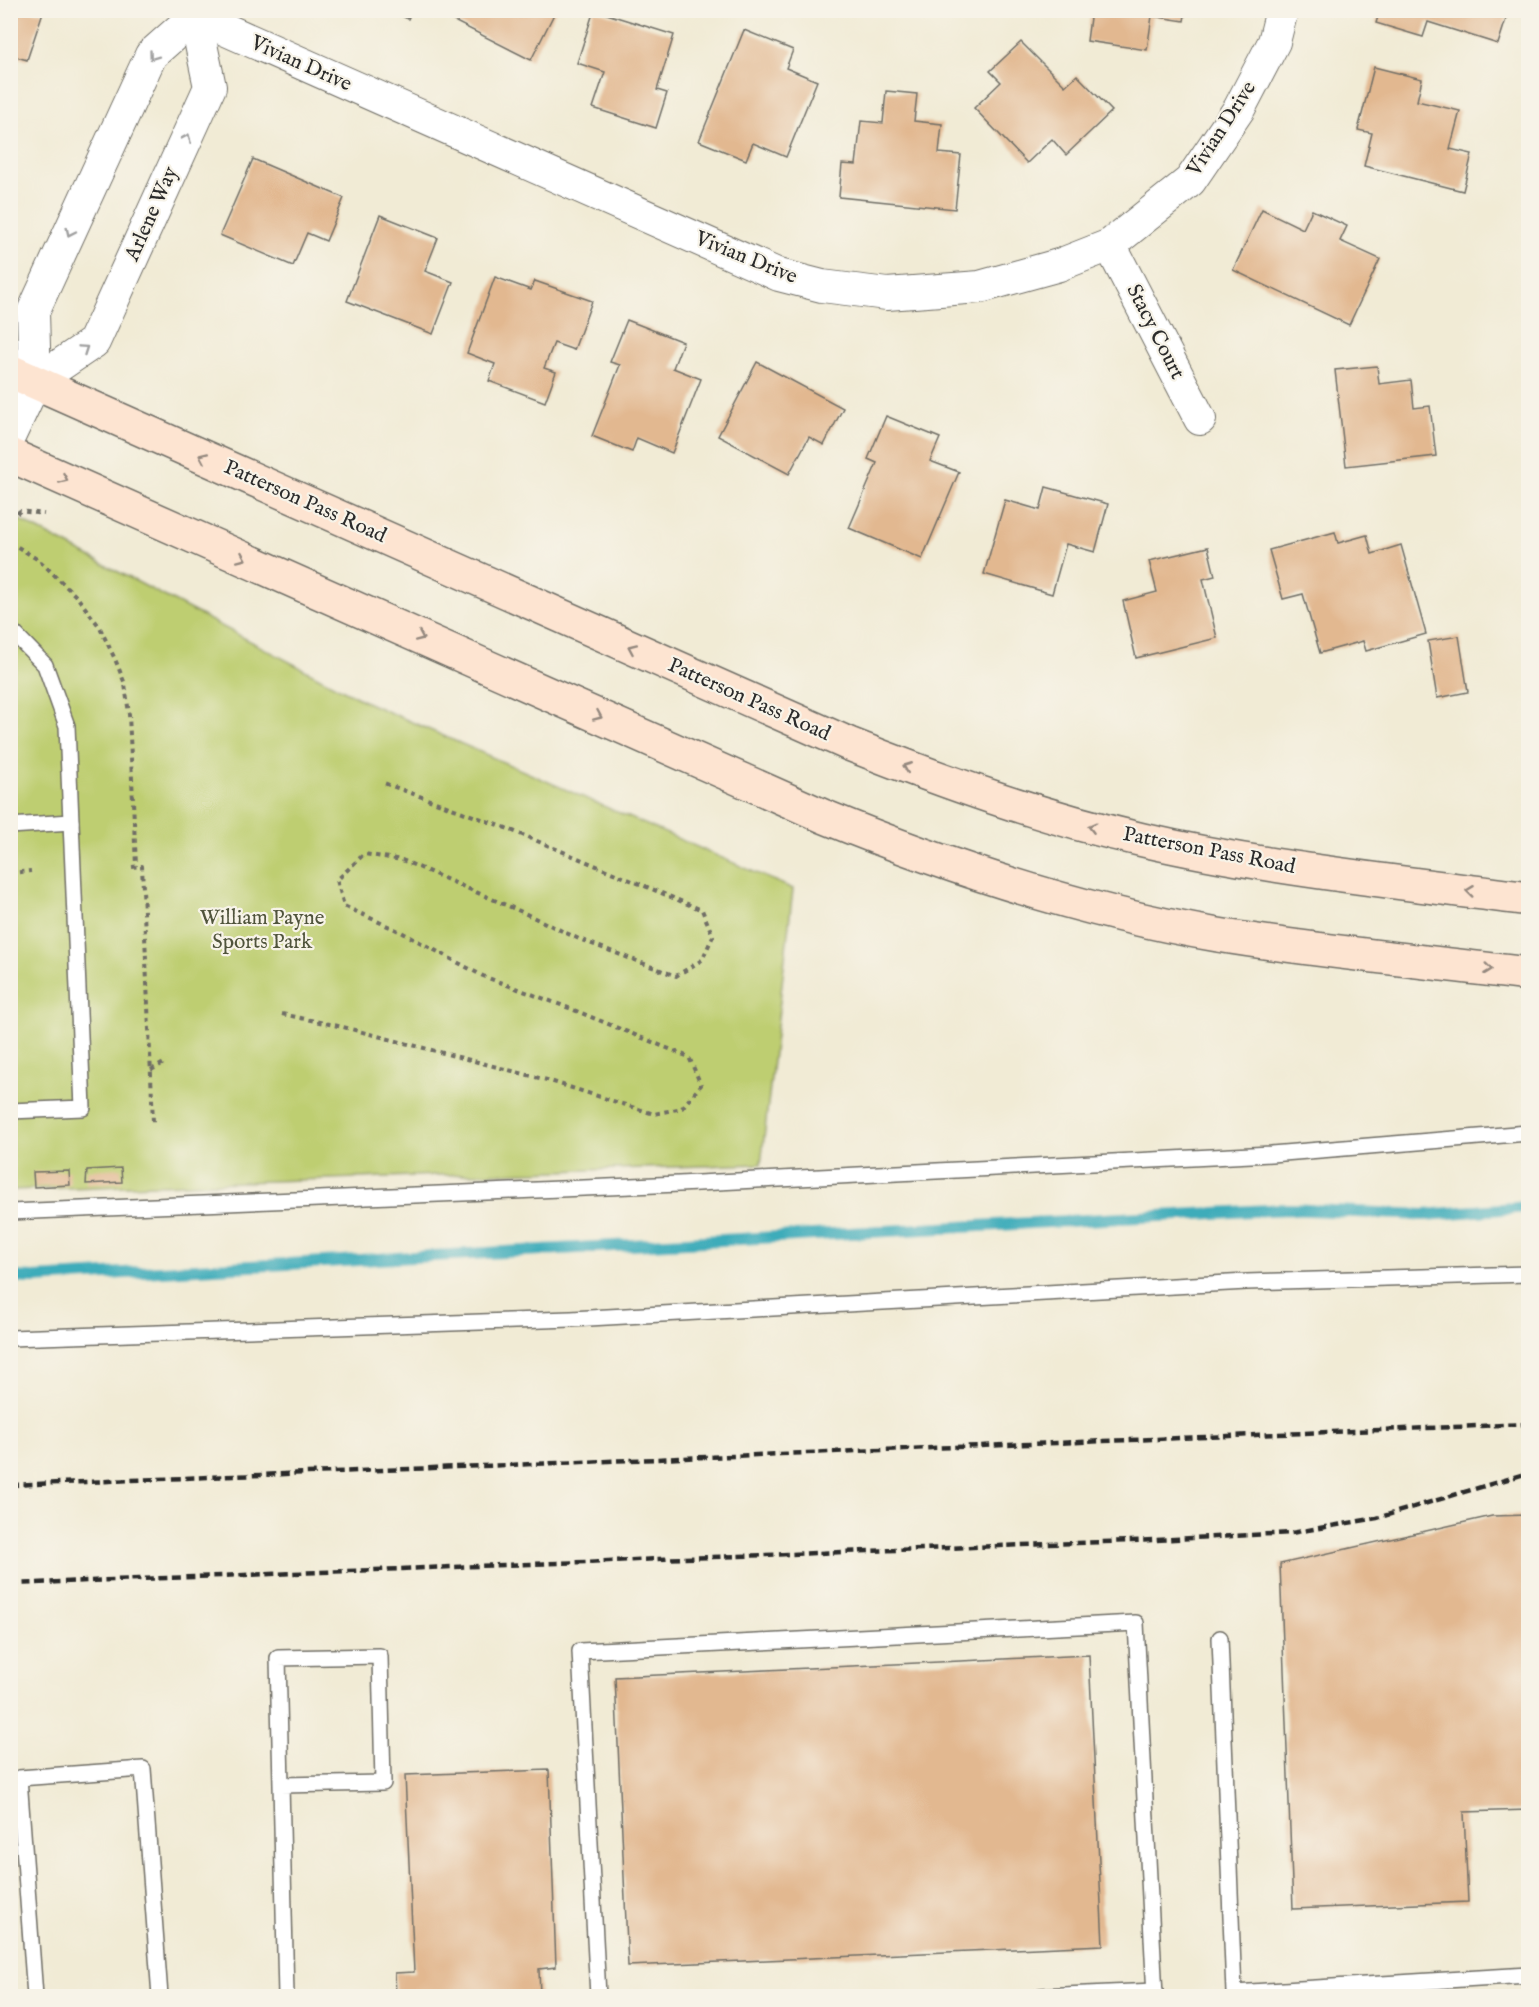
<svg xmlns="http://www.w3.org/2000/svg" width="1539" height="2007" viewBox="0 0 1539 2007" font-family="'IM FELL English',serif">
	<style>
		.green { fill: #bece71; stroke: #747c4e; stroke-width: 1.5 }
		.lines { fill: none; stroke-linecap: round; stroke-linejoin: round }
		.stream { stroke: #3dacba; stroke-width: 12 }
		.building { fill: #e2b890 }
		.service-casing { stroke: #706e66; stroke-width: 18 }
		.minor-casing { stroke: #706e66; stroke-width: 34 }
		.secondary-casing { stroke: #706e66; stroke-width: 36 }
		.path { stroke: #706e66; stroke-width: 4; stroke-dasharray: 4.5 4.5; stroke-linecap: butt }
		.service { stroke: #fff; stroke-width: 15 }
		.minor { stroke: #fff; stroke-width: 32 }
		.secondary { stroke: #fde4d1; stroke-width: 33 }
		.rail { stroke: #2b2b2b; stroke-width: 4.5; stroke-dasharray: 9 4.5; stroke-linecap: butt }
		.oneway { stroke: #a0a0a0 }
		.oneway2 { stroke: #94887e }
		.labels { text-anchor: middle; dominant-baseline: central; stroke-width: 4.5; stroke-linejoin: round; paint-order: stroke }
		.street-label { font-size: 21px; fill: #2b2b2b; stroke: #f7f3e8 }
		.park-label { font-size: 21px; fill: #50543c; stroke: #f7f3e8 }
	</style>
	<rect width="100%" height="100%" fill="#f7f3e8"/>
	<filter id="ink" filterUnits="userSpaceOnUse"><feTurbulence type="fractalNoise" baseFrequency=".0167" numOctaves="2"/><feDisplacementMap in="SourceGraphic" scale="12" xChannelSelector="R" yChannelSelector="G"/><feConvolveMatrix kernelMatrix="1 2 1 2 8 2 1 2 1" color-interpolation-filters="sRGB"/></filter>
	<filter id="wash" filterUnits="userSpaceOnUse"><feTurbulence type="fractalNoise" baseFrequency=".008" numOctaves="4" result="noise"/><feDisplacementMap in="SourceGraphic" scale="24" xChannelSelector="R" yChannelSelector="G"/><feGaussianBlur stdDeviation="1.35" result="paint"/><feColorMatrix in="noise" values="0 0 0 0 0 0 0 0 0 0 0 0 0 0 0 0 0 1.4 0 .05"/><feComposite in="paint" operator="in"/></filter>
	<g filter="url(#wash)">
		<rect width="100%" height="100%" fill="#f1ebd5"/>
		<polygon class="green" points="10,515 366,702 793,889 761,1164 11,1190"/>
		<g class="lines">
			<polyline class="stream" points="10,1277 34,1278 1287,1209 1424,1215 1528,1207"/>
		</g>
		<g id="blocks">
			<g class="building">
				<polygon points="10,10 43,12 27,60 10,55"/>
				<polygon points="389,10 412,10 408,19"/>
				<polygon points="452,10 556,10 531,60 448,18"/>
				<polygon points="594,10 674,35 657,90 667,93 656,128 593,108 605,72 577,63"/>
				<polygon points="1091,10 1186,10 1184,21 1152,16 1147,50 1087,41"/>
				<polygon points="1380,10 1509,10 1498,44 1428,22 1423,37 1376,23"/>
				<polygon points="744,30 793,50 786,68 817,81 786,157 753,143 746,160 699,141"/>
				<polygon points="1021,42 1065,86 1077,75 1112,111 1066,155 1052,139 1027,163 974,108 1001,82 990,71"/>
				<polygon points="1374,67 1422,79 1417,101 1460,111 1450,149 1472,154 1463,191 1364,166 1372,133 1358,130"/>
				<polygon points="886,91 917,94 914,121 942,124 939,153 961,155 955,209 839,197 842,164 856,165 861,121 883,123"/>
				<polygon points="253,159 344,198 326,241 307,233 293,266 220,235"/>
				<polygon points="1262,209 1303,229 1312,210 1347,226 1340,241 1380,259 1349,325 1233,270"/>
				<polygon points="380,215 438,238 425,271 453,282 433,334 347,301"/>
				<polygon points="495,277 531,290 535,281 592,301 574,350 554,343 544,368 556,372 545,402 489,381 495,364 467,353"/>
				<polygon points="627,320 683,342 673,368 701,379 672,453 637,438 632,452 592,436 620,365 610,362"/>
				<polygon points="757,362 843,408 824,445 809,437 789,474 718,436"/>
				<polygon points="1377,366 1379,384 1411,380 1414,408 1430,406 1436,456 1346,466 1335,370"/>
				<polygon points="886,416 940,438 930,461 959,472 922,559 849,528 877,463 868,459"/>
				<polygon points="1046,487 1108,504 1095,552 1066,544 1052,594 984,574 1005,500 1040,510"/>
				<polygon points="1335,532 1338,543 1367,535 1372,554 1401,545 1426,634 1366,651 1363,641 1320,653 1303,594 1283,599 1269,550"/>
				<polygon points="1208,547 1215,576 1203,579 1217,638 1136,658 1123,601 1157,592 1149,561"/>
				<polygon points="1459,636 1468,692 1437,698 1428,641"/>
				<polygon points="121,1168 122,1182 86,1184 87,1170"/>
				<polygon points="69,1171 70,1185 34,1187 33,1172"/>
				<polygon points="1528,1515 1528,1810 1464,1812 1468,1902 1293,1909 1280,1564 1492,1516"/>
				<polygon points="1089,1655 1103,1945 628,1966 615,1677"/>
				<polygon points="549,1770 556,1967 539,1969 540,1996 396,1996 395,1973 414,1972 405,1775"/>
			</g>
		</g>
	</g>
	<g filter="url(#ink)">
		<use href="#blocks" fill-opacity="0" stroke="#706e66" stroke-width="1.5"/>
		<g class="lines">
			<defs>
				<g id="service">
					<polyline points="10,629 45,665 67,726 83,1108 10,1111"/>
					<polyline points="10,826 71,822"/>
					<polyline points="10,1212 679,1184 1271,1154 1528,1133"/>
					<polyline points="10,1338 571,1319 1247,1282 1528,1274"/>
					<polyline points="1220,1638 1234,1993 1528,1975"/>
					<polyline points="281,1785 383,1783 380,1656 278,1658 286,1996"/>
					<polyline points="35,1996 19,1778 143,1769 160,1996"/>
					<polyline points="598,1996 580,1651 1136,1623 1155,1996"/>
					<polyline points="1041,1996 1155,1991"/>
				</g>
				<g id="minor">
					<polyline points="195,16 779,275 822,286 887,294 980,287 1059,265 1110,245 1190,181 1239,109 1274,42 1282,10"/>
					<polyline points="1110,245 1200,419"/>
					<polyline points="35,382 94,342 210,87 195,16"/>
					<polyline points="10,435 35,382 33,312 151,55 195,16 198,10"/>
				</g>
				<g id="secondary">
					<path d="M 10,371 L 849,744 C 945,782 1042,817 1143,840 C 1269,869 1400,882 1528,899"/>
					<path d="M 10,455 L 823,816 C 950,868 1082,912 1218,935 C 1321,952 1425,961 1528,974"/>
				</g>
			</defs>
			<use href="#service" class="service-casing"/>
			<use href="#minor" class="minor-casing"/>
			<use href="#secondary" class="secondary-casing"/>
			<g class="path">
				<polyline points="10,519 20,511 44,514"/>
				<polyline points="10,542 40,561 77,597 99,626 115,659 125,684 129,714 136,866"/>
				<polyline points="132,867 142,866 153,1122"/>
				<polyline points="10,873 31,871"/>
				<polyline points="282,1014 343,1027 547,1080 654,1114 682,1108 701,1085 689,1057 569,1008 483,976 401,932 344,906 337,880 364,854 402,860 522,912 579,939 676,976 702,960 713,936 702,910 506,828 381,782"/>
				<polyline points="151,1070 164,1063"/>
			</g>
			<use href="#service" class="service"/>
			<use href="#minor" class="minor"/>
			<use href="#secondary" class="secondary"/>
			<g class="rail">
				<polyline points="10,1485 1528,1424"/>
				<polyline points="10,1584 1155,1540 1291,1533 1377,1518 1528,1473"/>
			</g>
		</g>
		<defs><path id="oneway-chevron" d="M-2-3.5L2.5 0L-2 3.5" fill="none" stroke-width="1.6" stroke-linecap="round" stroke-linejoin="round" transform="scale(1.5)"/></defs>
		<g class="oneway">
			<use href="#oneway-chevron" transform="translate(153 56) rotate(126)"/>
			<use href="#oneway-chevron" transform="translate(187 138) rotate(-66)"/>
			<use href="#oneway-chevron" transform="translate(70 232) rotate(115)"/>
			<use href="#oneway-chevron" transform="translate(84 349) rotate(-34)"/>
		</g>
		<g class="oneway2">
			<use href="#oneway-chevron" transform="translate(203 457) rotate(-156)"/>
			<use href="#oneway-chevron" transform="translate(64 479) rotate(24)"/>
			<use href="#oneway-chevron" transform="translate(242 558) rotate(24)"/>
			<use href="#oneway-chevron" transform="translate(420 637) rotate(24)"/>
			<use href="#oneway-chevron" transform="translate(632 648) rotate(-156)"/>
			<use href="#oneway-chevron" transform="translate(598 716) rotate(24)"/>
			<use href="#oneway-chevron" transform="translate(907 767) rotate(-158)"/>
			<use href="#oneway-chevron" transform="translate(1092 827) rotate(-166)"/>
			<use href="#oneway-chevron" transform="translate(1470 891) rotate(-173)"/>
			<use href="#oneway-chevron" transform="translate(1488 969) rotate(7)"/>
		</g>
	</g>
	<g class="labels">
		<g class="street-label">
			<text transform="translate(301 64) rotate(24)">Vivian Drive</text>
			<text transform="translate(1222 129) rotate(-57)">Vivian Drive</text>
			<text transform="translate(152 214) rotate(-66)">Arlene Way</text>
			<text transform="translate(746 258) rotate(22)">Vivian Drive</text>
			<text transform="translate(1155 332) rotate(63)">Stacy Court</text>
			<text transform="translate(305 502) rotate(24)">Patterson Pass Road</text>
			<text transform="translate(749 700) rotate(24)">Patterson Pass Road</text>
			<text transform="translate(1209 851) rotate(11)">Patterson Pass Road</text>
		</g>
		<g class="park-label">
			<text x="262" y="918">William Payne<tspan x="262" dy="24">Sports Park</tspan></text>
		</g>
	</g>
	<rect width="1539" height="2007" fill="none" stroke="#f7f3e8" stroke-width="36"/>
</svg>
